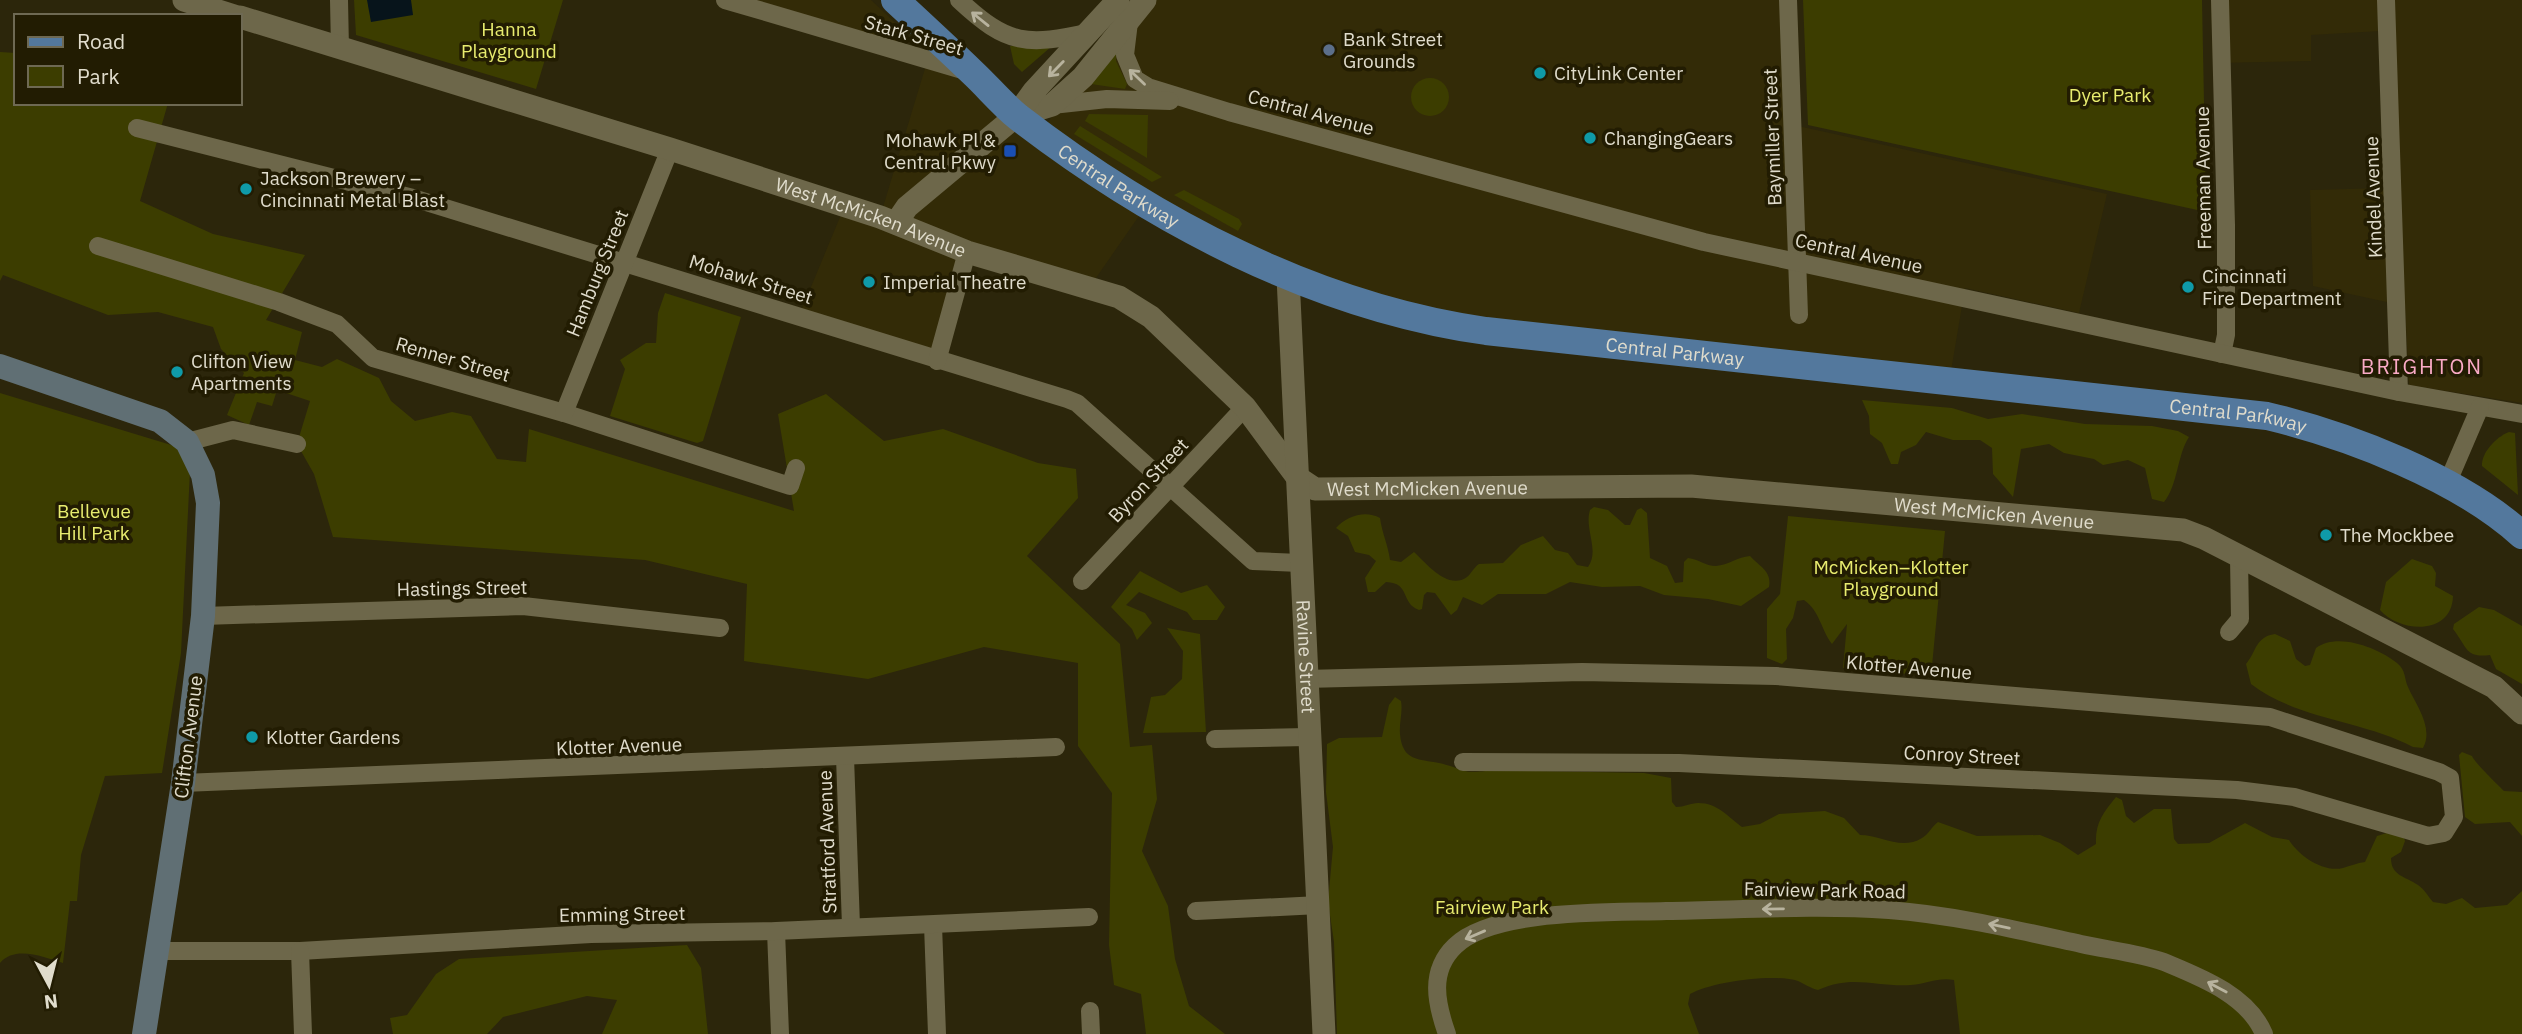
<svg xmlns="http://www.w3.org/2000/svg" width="2522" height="1034" viewBox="0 0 2522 1034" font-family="'IBM Plex Sans',sans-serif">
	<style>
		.built { fill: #332b07 }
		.green { fill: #3c3d00 }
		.water { fill: #07141b }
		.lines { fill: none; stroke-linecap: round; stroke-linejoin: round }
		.minor { stroke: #6d674a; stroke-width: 18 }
		.tertiary { stroke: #6d674a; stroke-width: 23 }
		.secondary { stroke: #606f74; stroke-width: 24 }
		.primary { stroke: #53789d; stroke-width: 28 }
		.oneway { stroke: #b8b39e }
		.service-dot { fill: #5c6f8a; stroke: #221c02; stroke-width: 2.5 }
		.culture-dot { fill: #0f9aa8; stroke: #221c02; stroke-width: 2.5 }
		.transit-dot { fill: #1a4fb4; stroke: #221c02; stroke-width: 2.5 }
		.labels { text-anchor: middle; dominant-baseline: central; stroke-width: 7; stroke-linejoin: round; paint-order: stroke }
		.park-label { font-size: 19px; fill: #e8ec6f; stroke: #221c02 }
		.street-label { font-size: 19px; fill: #e0dccc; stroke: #221c02 }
		.poi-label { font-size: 19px; fill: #e0dccc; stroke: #221c02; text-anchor: start }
		.neighbourhood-label { font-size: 21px; letter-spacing: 2px; fill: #faaac6; stroke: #221c02 }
	</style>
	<rect width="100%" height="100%" fill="#2c260b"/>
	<g class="built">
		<polygon points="737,0 871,0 903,30 892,47"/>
		<polygon points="1146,0 1793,0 1798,126 2107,194 2079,313 1965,288 1950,377 1430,318 1261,261 1043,128"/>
		<polygon points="2211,0 2522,0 2522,403 2409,385 2405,306 2313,286 2310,190 2387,188 2380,31 2311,35 2311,61 2213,63"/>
		<polygon points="927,62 973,72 1148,203 1089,288 968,252 937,361 799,316 845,205 880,217"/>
	</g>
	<g class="green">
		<polygon points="354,0 563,0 536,89 356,35"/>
		<polygon points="1803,0 2202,0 2206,206 2202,211 1808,125"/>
		<polygon points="1010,46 1052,46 1022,72 1014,64"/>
		<polygon points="1116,50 1116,61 1127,84 1125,89 1091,84"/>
		<polygon points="0,52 16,53 16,103 168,103 140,201 213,234 305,255 266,320 302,332 295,360 322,367 337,359 379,378 391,401 415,421 452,412 471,416 497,459 526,462 529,429 794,511 778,414 826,394 884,441 943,429 1038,463 1076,469 1078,498 1027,556 1120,644 1130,747 1152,745 1157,799 1142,851 1168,906 1175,959 1189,1006 1225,1034 1146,1034 1141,994 1114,985 1109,945 1112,793 1078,746 1078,663 984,647 868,679 744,661 747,584 645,560 333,537 314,474 297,444 310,401 277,390 272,406 257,402 249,425 227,415 244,373 221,349 213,327 158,312 108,315 3,275 0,281"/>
		<circle cx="1430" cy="97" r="19"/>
		<polygon points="1089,114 1148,115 1147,158 1085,121"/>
		<polygon points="1080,126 1162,177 1152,182 1074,134"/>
		<polygon points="1184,190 1239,219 1242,224 1238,231 1174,195"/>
		<polygon points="665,293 741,317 703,441 697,443 610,416 625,369 620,360 646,343 656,343 658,313"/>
		<path d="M 0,393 L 191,451 L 181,653 L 162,773 L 105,776 L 81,855 L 77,901 L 70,901 L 63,963 C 44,957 15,945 0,963 Z"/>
		<path d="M 1862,400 L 1952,408 L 1988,419 L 2022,414 L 2085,424 L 2152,426 L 2178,431 L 2189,437 C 2177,455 2178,485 2164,502 L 2152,499 L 2145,468 L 2128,460 L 2103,465 L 2094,459 L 2064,453 L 2049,444 L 2021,449 L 2013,497 L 1993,474 L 1992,448 L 1980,440 L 1953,440 L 1926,432 L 1916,445 L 1901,452 L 1898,464 L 1891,464 L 1882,443 L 1870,434 L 1869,416 Z"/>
		<path d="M 2509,432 L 2515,433 L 2518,495 L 2482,466 C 2481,453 2496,437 2509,432 Z"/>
		<path d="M 1594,507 L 1608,510 L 1625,525 L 1630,525 L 1637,510 L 1641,508 L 1647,513 L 1650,558 L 1667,566 L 1675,583 L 1683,582 L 1684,562 L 1688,558 C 1699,559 1705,566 1716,566 C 1728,565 1738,557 1750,556 C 1760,567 1772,571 1769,587 L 1741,606 L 1708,599 L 1664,595 L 1640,586 L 1602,587 L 1570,582 L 1546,594 L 1498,594 L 1482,605 L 1463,597 L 1457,610 L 1451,615 L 1435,593 L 1427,592 L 1424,595 L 1422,609 L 1419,610 C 1400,603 1411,583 1386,582 L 1375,592 L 1368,592 L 1365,578 L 1376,561 L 1369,555 L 1355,552 L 1348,536 L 1336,528 C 1347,516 1365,510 1380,518 C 1382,533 1388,545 1390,560 L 1401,562 L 1414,552 C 1426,563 1448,591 1467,577 C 1471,574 1474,567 1479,564 L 1503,563 L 1521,545 L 1543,536 L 1555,550 L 1568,553 L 1577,565 L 1588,567 C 1600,550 1584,529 1590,510 Z"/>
		<path d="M 1788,516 L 1945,531 L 1931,676 L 1843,668 L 1847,624 L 1832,644 C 1821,630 1820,611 1804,600 L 1797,601 L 1793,618 L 1786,629 L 1787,659 L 1782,664 L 1767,658 L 1767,609 L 1780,594 Z"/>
		<path d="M 2412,559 L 2432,566 L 2436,573 L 2435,586 L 2453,596 C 2452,636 2400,633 2380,610 L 2386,582 Z"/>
		<polygon points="1140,571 1181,593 1207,585 1225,607 1217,620 1193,620 1187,612 1139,592 1126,605 1145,613 1152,623 1137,640 1132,629 1111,607"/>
		<path d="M 2479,607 L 2494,610 L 2522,626 L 2522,684 L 2496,669 L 2490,655 C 2465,658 2468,648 2453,629 L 2454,624 Z"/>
		<polygon points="1167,628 1200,634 1206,732 1143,733 1151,697 1165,695 1182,679 1183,651"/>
		<path d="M 2275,634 L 2290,641 L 2296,659 L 2305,666 L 2310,665 L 2316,648 C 2338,632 2378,648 2397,663 C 2406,670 2404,678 2408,687 C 2416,705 2434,728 2423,748 L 2413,747 C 2362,720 2298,720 2251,684 L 2246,664 C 2257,651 2255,637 2275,634 Z"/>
		<path d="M 1395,697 L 1401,701 C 1403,712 1399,722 1400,734 C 1402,761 1419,759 1439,763 C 1466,769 1460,775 1492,770 L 1644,773 L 1671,778 L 1672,802 L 1676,807 C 1684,807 1691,803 1698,803 C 1718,803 1728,817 1742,827 L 1760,824 L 1779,814 L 1825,811 L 1844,818 L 1860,835 C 1881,835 1901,851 1922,838 C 1929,834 1932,826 1938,822 L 1977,836 L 2040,835 L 2060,843 L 2078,855 L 2096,844 C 2095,823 2103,813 2116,797 L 2122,800 L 2126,816 L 2134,823 L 2154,809 L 2171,809 L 2174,839 L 2178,844 L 2209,843 L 2245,823 L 2272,837 L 2289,840 C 2298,855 2323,873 2343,868 C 2350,866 2357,863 2365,862 L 2377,836 L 2393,831 L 2403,835 L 2405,841 L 2401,852 L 2391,858 C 2391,876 2405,876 2418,885 C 2424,889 2428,896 2433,902 L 2446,904 L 2462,898 L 2475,908 L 2507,905 L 2522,891 L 2522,1034 L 1960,1034 L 1954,980 C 1938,977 1927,984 1911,985 C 1875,987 1852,974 1818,990 C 1810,988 1805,984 1798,981 C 1773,973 1711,982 1690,994 L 1688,1004 L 1699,1034 L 1337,1034 L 1334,942 L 1328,902 L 1333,847 L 1326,792 L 1327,744 L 1339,738 L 1382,737 L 1389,705 Z"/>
		<path d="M 2462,752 L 2472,756 C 2474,762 2498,785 2504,791 L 2522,792 L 2522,836 L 2510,822 L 2475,824 L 2465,817 L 2459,755 Z"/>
		<polygon points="687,945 701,968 708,1034 602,1034 617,1000 587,996 503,1017 487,1034 393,1034 390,1018 407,1015 436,974 459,959"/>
	</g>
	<polygon class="water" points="367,0 411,0 413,15 371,22"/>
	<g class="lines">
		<g class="minor">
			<polyline points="339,0 340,49"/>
			<polyline points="725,0 966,71"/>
			<path d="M 959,0 C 1008,46 1027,46 1091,32"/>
			<polyline points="1788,0 1799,315"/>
			<polyline points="2220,0 2226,225 2226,335 2222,354"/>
			<polyline points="2386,0 2399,392"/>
			<polyline points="1129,22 1125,55 1135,79 1148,87 1229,112 1704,242 2399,392 2522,414"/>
			<polyline points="1052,105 1107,99 1170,101"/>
			<polyline points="137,128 413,198 1067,399 1077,403 1253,561 1300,563"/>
			<polyline points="98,246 279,302 337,324 373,358 564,413 790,486 796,468"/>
			<polyline points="937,361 967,252"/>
			<polyline points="564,413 670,149"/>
			<polyline points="187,442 233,430 297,444"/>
			<polyline points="2447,484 2480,407"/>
			<polyline points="1082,581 1245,407"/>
			<polyline points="203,616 523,606 720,628"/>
			<polyline points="2229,632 2240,619 2239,557"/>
			<polyline points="1305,679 1582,672 1776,676 2270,717 2439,772 2450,778 2454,817 2444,833 2428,836 2294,797 2237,790 1679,763 1463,762"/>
			<polyline points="1215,739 1307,737"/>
			<polyline points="845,757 851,926"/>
			<polyline points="183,783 1056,747"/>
			<polyline points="1196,911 1319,905"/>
			<polyline points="933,925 937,1034"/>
			<polyline points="776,931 780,1034"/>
			<polyline points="155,951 300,951 591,934 776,931 1089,917"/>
			<polyline points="300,951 303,1034"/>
			<polyline points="1090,1011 1091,1034"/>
			<path d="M 1447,1034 C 1436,1003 1429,971 1455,946 C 1494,908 1614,913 1666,911 C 1740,910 1815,905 1889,910 C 1954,915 2017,930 2081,944 C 2108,950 2138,953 2164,962 C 2200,977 2248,995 2264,1034"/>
		</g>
		<g class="tertiary">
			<polyline points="184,0 234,16"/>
			<path id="s1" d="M 240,17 L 670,149 L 880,217 L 967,252 L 1119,297 L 1151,317 L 1245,407 L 1297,477 L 1315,489 L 1691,486 L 2183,530 L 2204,538 L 2494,687 L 2522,713"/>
			<polyline points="1016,116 1052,105 1083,77 1145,0"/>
			<polyline points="896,223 907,207 1016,116 1034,91 1118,0"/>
			<path id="s2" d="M 1288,277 L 1324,1034"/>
		</g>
		<polyline class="secondary" points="0,366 160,421 187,442 203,475 208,503 203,616 183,783 144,1034"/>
		<path class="primary" id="s3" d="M 895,0 C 921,24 947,48 973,73 C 988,87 1002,104 1018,117 C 1153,221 1316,307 1486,331 L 2267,416 C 2350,436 2459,478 2522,535"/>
	</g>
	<defs><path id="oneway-shaft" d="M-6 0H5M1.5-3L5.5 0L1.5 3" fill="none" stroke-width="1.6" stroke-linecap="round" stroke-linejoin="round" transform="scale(1.75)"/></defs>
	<g class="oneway">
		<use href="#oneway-shaft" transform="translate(980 19) rotate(-141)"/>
		<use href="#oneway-shaft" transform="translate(1056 69) rotate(134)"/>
		<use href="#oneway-shaft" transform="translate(1137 77) rotate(-136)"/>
		<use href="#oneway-shaft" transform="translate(1773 909) rotate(179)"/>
		<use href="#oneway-shaft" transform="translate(1999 926) rotate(-168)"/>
		<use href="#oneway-shaft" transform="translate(1475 935) rotate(157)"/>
		<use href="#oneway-shaft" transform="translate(2217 987) rotate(-152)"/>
	</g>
	<circle class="service-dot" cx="1329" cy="50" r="7"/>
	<g class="culture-dot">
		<circle cx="1540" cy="73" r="7"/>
		<circle cx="1590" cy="138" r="7"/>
		<circle cx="246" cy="189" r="7"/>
		<circle cx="869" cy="282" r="7"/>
		<circle cx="2188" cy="287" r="7"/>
		<circle cx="177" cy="372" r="7"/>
		<circle cx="2326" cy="535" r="7"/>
		<circle cx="252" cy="737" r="7"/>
	</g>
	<rect class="transit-dot" x="1003" y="144" width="14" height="14" rx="3.5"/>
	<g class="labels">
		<g class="park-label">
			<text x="509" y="29">Hanna<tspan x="509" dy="22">Playground</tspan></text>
			<text x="2110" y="95">Dyer Park</text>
			<text x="94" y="511">Bellevue<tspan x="94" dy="22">Hill Park</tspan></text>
			<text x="1891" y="567">McMicken–Klotter<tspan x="1891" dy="22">Playground</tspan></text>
			<text x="1492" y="907">Fairview Park</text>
		</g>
		<g class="street-label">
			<text transform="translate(914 35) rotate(16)">Stark Street</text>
			<text transform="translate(1311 112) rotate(15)">Central Avenue</text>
			<text transform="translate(1772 137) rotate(-92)">Baymiller Street</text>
			<text transform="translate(2203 178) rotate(-91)">Freeman Avenue</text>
			<text stroke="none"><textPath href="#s3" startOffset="292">Central Parkway</textPath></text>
			<text transform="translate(2373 197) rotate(-92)">Kindel Avenue</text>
			<text stroke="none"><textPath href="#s1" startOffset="662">West McMicken Avenue</textPath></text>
			<text transform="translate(1859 253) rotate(12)">Central Avenue</text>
			<text transform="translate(597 273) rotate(-68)">Hamburg Street</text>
			<text transform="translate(751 279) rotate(17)">Mohawk Street</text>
			<text stroke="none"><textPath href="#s3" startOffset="880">Central Parkway</textPath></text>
			<text transform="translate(453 359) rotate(16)">Renner Street</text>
			<text stroke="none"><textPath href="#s3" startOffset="1447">Central Parkway</textPath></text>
			<text transform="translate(1148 480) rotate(-47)">Byron Street</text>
			<text stroke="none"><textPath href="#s1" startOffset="1312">West McMicken Avenue</textPath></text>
			<text stroke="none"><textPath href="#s1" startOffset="1880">West McMicken Avenue</textPath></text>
			<text transform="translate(462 588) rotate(-1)">Hastings Street</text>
			<text stroke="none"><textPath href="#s2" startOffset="380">Ravine Street</textPath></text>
			<text transform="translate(1909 667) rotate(5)">Klotter Avenue</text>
			<text transform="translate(188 737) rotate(-83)">Clifton Avenue</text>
			<text transform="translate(619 746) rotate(-2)">Klotter Avenue</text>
			<text transform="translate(1962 755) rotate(3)">Conroy Street</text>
			<text transform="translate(827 842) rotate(-92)">Stratford Avenue</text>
			<text transform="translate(1825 890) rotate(1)">Fairview Park Road</text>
			<text transform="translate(622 914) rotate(-1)">Emming Street</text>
		</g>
		<g class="poi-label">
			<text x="1343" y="39">Bank Street<tspan x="1343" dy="22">Grounds</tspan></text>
			<text x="1554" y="73">CityLink Center</text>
			<text x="1604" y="138">ChangingGears</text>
			<text x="996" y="140" text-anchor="end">Mohawk Pl &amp;<tspan x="996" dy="22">Central Pkwy</tspan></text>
			<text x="260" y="178">Jackson Brewery –<tspan x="260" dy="22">Cincinnati Metal Blast</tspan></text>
			<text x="2202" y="276">Cincinnati<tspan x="2202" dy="22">Fire Department</tspan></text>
			<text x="883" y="282">Imperial Theatre</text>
			<text x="191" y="361">Clifton View<tspan x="191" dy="22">Apartments</tspan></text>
			<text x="2340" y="535">The Mockbee</text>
			<text x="266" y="737">Klotter Gardens</text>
		</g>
		<g class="neighbourhood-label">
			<text x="2422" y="366">BRIGHTON</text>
		</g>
	</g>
	<rect x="14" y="14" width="228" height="91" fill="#221c02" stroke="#6e6953" stroke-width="2"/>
	<rect x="28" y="37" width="35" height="10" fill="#53789d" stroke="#6e6953" stroke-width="2"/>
	<text x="77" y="49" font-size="21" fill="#e0dccc">Road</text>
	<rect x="28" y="66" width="35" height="21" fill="#3c3d00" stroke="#6e6953" stroke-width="2"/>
	<text x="77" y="84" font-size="21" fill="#e0dccc">Park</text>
	<g transform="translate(49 985) rotate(173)" stroke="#221c02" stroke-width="5" paint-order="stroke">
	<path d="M0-5L12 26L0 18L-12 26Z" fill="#e0dccc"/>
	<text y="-10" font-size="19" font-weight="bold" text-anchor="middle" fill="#e0dccc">N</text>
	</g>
</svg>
